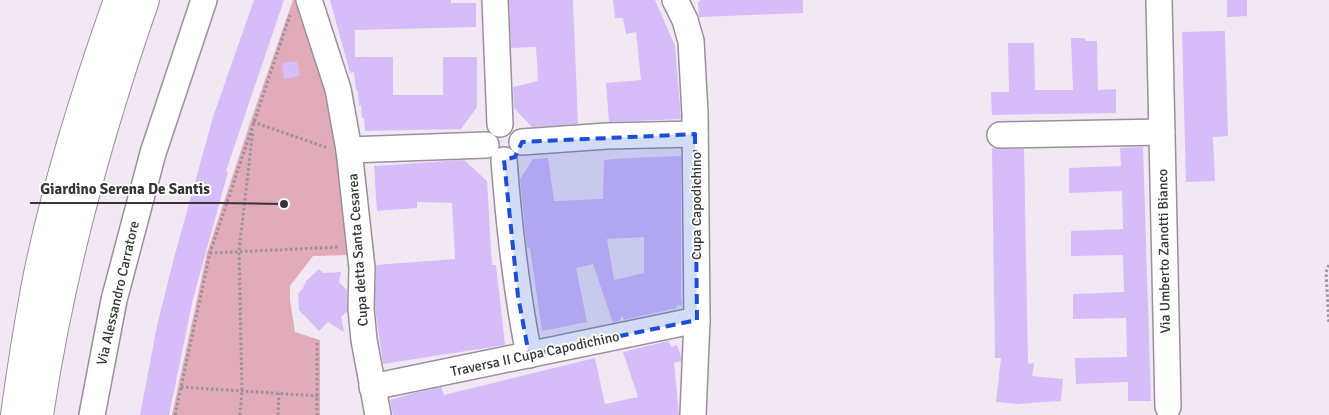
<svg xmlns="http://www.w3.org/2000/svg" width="1329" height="415" viewBox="0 0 1329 415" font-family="Signika,sans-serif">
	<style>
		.green { fill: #e2abb9 }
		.building { fill: #d6bcf9; fill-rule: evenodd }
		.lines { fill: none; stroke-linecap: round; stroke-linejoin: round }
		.minor-casing { stroke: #99909a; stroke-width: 28 }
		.highway-casing { stroke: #99909a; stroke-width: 30 }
		.path { stroke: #99929a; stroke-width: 3; stroke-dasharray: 2.5 2.5; stroke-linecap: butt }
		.minor { stroke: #fff; stroke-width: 25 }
		.highway { stroke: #fff; stroke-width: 28 }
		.marked { fill: #1d4ed8; fill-opacity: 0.2; stroke: #1d4ed8; stroke-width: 4; stroke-dasharray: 10 6; stroke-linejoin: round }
		.labels { text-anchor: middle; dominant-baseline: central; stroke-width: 4; stroke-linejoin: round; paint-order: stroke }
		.street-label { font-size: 14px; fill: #383439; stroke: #fff }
		.leader { fill: none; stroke: #383439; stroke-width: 2 }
		.callout-dot { fill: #383439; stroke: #fff; stroke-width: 2 }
		.callout-label { font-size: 15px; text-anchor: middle; font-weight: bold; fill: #383439; stroke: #fff; stroke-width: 4; stroke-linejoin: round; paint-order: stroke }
	</style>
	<rect width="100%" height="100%" fill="#f2e8f3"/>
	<polygon class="green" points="293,0 297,0 320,64 341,155 351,255 313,256 290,286 290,300 295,332 320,340 320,415 172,415 207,253 250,123"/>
	<g class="building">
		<polygon points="254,0 284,0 226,171 228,172 193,299 169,415 140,415 157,326 174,258 213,117"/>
		<polygon points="330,0 451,0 451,3 476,3 476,27 355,30 355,57 393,57 393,95 443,95 443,57 477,57 477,107 461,129 365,131 364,118 362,118 361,105 359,106 358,91 356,90 354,72 350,73"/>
		<polygon points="509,0 573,0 578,124 532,127 514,108 513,87 538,81 536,47 511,48"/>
		<polygon points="613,0 655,0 675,46 681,119 609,122 606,83 641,80 636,32 626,34 623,18 615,18"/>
		<polygon points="701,0 803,0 803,13 699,17 698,2"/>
		<polygon points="1227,0 1247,0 1247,16 1227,17"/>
		<polygon points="1225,31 1228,136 1213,137 1215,181 1186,182 1182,32"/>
		<polygon points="1071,38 1084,38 1086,41 1097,41 1098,90 1116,89 1116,113 992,115 991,92 1009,92 1008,43 1034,43 1035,90 1073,90"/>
		<polygon points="297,61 300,76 284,79 282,63"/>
		<polygon points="1143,147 1151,401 1128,401 1128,382 1076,384 1075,358 1127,357 1126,318 1073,319 1073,294 1124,292 1123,255 1071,256 1071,231 1123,229 1122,191 1069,193 1069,168 1121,166 1120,148"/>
		<polygon points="992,148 1024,149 1028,364 1034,363 1032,376 1063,379 1061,401 1017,404 996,402 1001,358 995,358"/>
		<path d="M 681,156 L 681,297 L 682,305 L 676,306 L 677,308 L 624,320 L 622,316 L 621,316 L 621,320 L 613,323 L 593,264 L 576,268 L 587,322 L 542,331 L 530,248 L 527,248 L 520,179 L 533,159 L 548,158 L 554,201 L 603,199 L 604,160 L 629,158 ZM 644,237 L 644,273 L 614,280 L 607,239 Z"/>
		<polygon points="464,160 487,181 492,265 496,265 505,345 383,364 375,308 376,265 455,259 452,203 417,202 417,208 377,211 374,166"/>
		<polygon points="319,269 323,273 341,272 339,282 347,290 347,311 341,317 344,332 328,322 319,331 299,310 298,294 304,287 303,286 306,283 305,282"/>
		<polygon points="668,341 672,347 677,345 681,357 681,361 674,363 679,415 393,415 391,407 390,400 422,391 441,387 444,395 595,358 605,404 638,397 623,352"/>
	</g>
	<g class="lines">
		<defs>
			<g id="minor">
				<polyline points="309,0 338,89 349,150 362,268 361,309 364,340 378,415"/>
				<polyline points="495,0 500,124"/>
				<polyline points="675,0 685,20 691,41 695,114 697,320 693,415"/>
				<polyline points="1159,0 1168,407"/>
				<polyline points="1000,135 1162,132"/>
				<polyline points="522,142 607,136 695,134"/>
				<polyline points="349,150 486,145"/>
				<path d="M 504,160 C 509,227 516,289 529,355"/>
				<polyline points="372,387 697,320"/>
				<polyline points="92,415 114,300 153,153 204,0"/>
			</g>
			<g id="highway">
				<path d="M 15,415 C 21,371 28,327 36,284 C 55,188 85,93 118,0"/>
				<path d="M 39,415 C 60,273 98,135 145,0"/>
			</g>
		</defs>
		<use href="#minor" class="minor-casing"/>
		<use href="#highway" class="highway-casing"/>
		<g class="path">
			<polyline points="253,122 328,148"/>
			<polyline points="210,253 339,247"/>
			<polyline points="1329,265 1326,272 1329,324"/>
			<polyline points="317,343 317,415"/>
			<polyline points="181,387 318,396"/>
			<polyline points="175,415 210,253 290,15"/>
			<polyline points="240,415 242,391 239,251 253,130"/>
			<polyline points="278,415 279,393"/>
		</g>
		<use href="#minor" class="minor"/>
		<use href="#highway" class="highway"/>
	</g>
	<path class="marked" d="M 695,134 L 697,320 L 529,355 L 518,296 L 504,160 L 515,157 L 522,142 Z"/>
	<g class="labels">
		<g class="street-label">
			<text transform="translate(696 206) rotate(-90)">Cupa Capodichino</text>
			<text transform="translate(358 250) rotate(-94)">Cupa detta Santa Cesarea</text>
			<text transform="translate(1164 251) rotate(-91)">Via Umberto Zanotti Bianco</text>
			<text transform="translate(118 293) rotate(-77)">Via Alessandro Carratore</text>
			<text transform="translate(535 354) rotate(-12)">Traversa II Cupa Capodichino</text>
		</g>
	</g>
	<path class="leader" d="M284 204L220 203H30"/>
	<circle class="callout-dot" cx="284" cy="204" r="5"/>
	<g class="callout-label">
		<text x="125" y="194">Giardino Serena De Santis</text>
	</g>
</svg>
